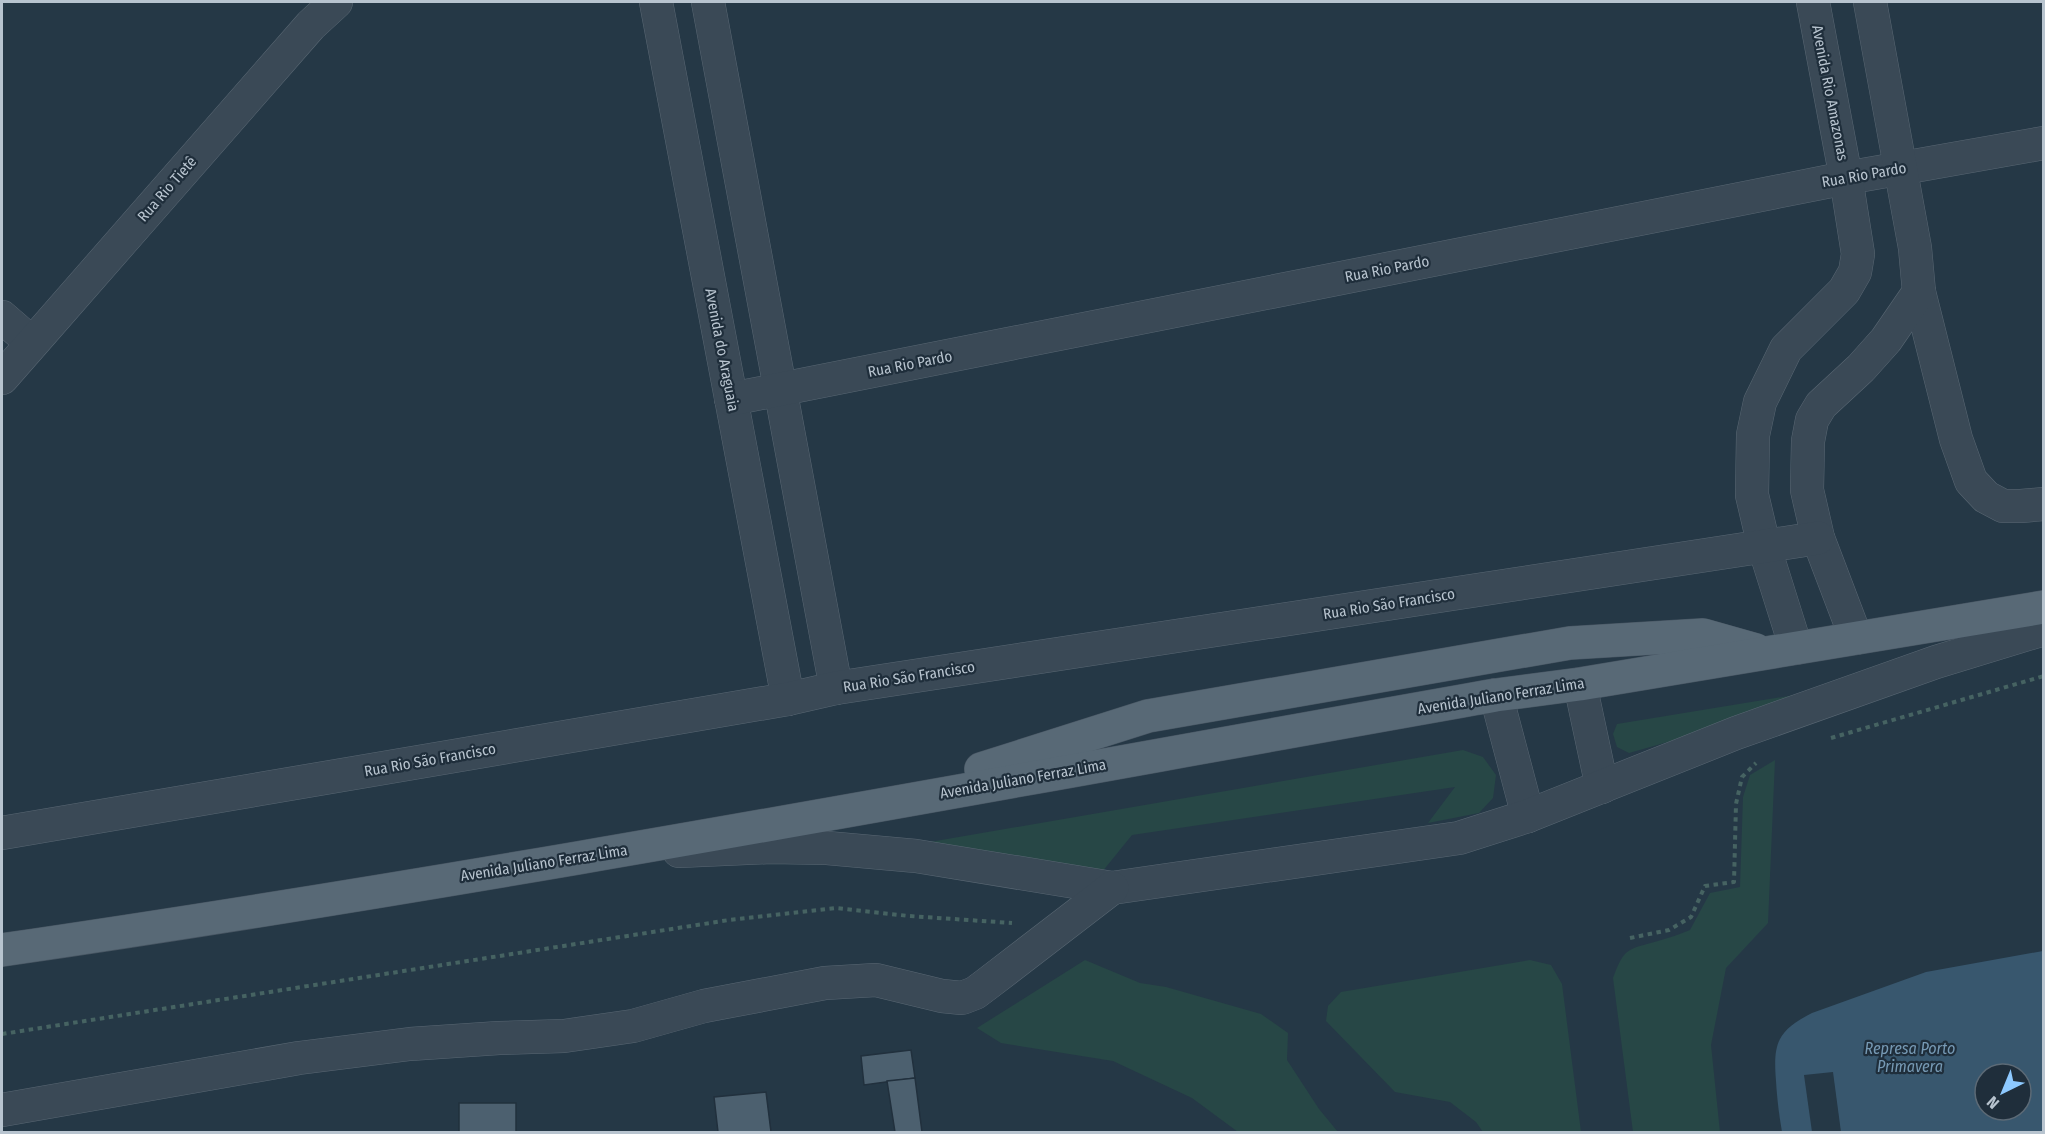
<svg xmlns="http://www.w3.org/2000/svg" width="2045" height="1134" viewBox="0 0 2045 1134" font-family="'Fira Sans Condensed',sans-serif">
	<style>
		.green { fill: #274746 }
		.water { fill: #38576e; fill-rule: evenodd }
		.pier { fill: #253846 }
		.building { fill: #4c606f; stroke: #21303d; stroke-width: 1.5 }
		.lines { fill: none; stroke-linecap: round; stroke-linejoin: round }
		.minor-casing { stroke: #596773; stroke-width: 34 }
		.major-casing { stroke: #475562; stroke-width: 34 }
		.path { stroke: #466362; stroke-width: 4; stroke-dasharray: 4.5 4.5; stroke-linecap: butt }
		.minor { stroke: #3a4956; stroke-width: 33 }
		.major { stroke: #586976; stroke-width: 33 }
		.labels { text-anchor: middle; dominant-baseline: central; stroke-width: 4.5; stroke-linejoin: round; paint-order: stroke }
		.street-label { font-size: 15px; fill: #b8c4cf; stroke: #1f2e3b }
		.water-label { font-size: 16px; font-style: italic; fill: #7699b4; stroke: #1f2e3b }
	</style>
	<rect width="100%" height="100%" fill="#253846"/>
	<g class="green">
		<polygon points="1825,690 1826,697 1629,753 1617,747 1613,734 1617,724"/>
		<polygon points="1463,750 1483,757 1496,775 1493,798 1479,813 1428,823 1455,787 1132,835 1102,872 924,843"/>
		<path d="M 1775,760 L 1768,923 L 1726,968 L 1711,1045 L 1720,1132 L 1633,1132 L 1613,978 C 1625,946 1628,950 1658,941 C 1669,938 1680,934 1690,930 L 1710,893 L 1740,887 L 1743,797 L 1750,775 Z"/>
		<polygon points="1085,960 1140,983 1166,987 1261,1014 1288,1033 1287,1060 1319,1109 1338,1132 1238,1132 1192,1098 1113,1061 1001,1043 977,1028"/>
		<polygon points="1530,960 1551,965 1562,984 1581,1132 1483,1132 1476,1122 1450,1102 1395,1092 1326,1021 1328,1006 1341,992"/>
	</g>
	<path class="water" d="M 2043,951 L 2043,1132 L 1782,1132 C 1779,1115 1777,1098 1776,1081 C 1773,1043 1777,1031 1812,1013 L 1926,972 ZM 1985,1074 L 2021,1074 L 2021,1110 L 1985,1110 Z"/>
	<polygon class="pier" points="1833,1072 1841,1132 1812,1132 1804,1075"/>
	<g class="building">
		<polygon points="911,1050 915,1078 864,1085 861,1056"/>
		<polygon points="915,1078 922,1132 895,1132 887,1081"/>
		<polygon points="766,1092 771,1132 718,1132 714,1097"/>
		<rect x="459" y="1103" width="57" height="29"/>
	</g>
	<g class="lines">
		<defs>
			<g id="minor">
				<polyline points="656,2 788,699"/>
				<polyline points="708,2 836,688"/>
				<polyline points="1919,292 1956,439 1971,481 1986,497 2003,506 2021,506 2044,504"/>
				<polyline points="2,317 32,343"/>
				<polyline points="2,378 311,25 336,2"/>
				<polyline points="731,399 1846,178 2044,143"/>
				<polyline points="1856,638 1818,538 1807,490 1808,441 1812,420 1821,405 1861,368 1886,340 1919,292 1915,248 1870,2"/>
				<polyline points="1796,648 1764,546 1752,495 1753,435 1760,402 1786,349 1844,291 1855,272 1858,254 1846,178 1813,2"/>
				<polyline points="1580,684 1602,787"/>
				<polyline points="1496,695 1528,816"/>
				<polyline points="2,833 788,699 836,688 1818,538"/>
				<polyline points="679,851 771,847 827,848 916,856 1112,888 1459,838 1528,816 1736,733 1936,662 2044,629"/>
				<polyline points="2,1110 299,1058 410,1044 499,1038 564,1036 633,1026 704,1006 825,983 876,980 942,996 962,998 975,993 987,984 1112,888"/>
			</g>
			<g id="major">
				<polyline points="981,769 1148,716 1570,643 1703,635 1756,650"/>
				<path d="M 2,950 C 502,877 998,783 1496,695 L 1580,684 L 2044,607"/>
			</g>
		</defs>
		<use href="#minor" class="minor-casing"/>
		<use href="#major" class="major-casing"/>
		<g class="path">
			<polyline points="1831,738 2044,676"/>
			<polyline points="1630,938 1669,930 1691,917 1705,886 1734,882 1736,804 1742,777 1756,763"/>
			<polyline points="2,1034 729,920 836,908 909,916 1012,923"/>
		</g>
		<use href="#minor" class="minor"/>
		<use href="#major" class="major"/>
	</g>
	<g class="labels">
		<g class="street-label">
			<text transform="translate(1830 93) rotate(79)">Avenida Rio Amazonas</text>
			<text transform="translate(1864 175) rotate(-10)">Rua Rio Pardo</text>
			<text transform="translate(167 189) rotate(-49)">Rua Rio Tietê</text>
			<text transform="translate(1387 269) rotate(-11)">Rua Rio Pardo</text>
			<text transform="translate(722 350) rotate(79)">Avenida do Araguaia</text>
			<text transform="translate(910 364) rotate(-11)">Rua Rio Pardo</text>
			<text transform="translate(1389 604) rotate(-9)">Rua Rio São Francisco</text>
			<text transform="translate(909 677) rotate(-9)">Rua Rio São Francisco</text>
			<text transform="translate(1501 696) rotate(-9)">Avenida Juliano Ferraz Lima</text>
			<text transform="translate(430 760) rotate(-10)">Rua Rio São Francisco</text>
			<text transform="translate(1023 779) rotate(-10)">Avenida Juliano Ferraz Lima</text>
			<text transform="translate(544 863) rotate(-9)">Avenida Juliano Ferraz Lima</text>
		</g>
		<g class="water-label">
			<text x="1910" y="1048">Represa Porto<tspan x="1910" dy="18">Primavera</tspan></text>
		</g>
	</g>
	<rect width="2045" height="1134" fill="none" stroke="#b8c4cf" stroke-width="6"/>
	<g transform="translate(2003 1092) rotate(223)"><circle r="28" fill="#1f2e3b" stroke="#5c6a76" stroke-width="1.5"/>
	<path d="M0-4.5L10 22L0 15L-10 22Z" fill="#8dc9ff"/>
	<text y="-9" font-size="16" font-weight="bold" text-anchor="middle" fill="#b8c4cf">N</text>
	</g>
</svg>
